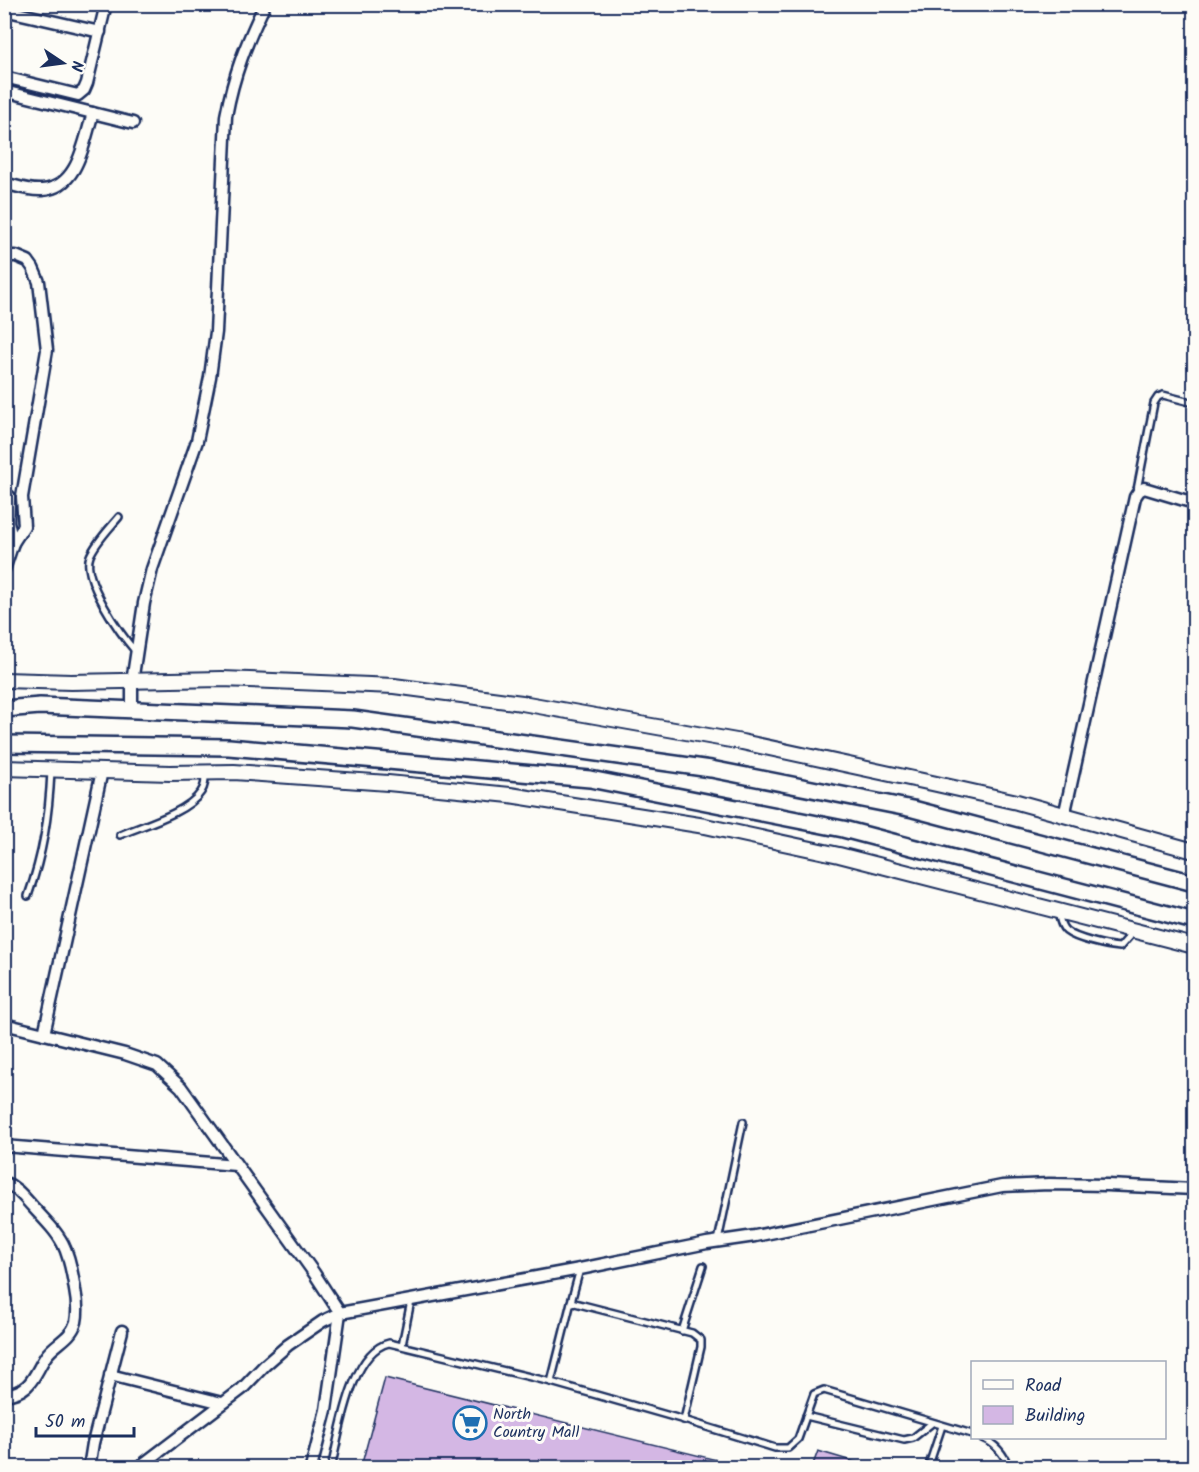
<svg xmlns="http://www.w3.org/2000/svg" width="1199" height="1472" viewBox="0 0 1199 1472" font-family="Kalam,sans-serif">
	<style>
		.building { fill: #d4b7e4; stroke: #1b2f5e; stroke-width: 1.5 }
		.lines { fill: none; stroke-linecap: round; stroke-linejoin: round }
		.service-casing { stroke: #1b2f5e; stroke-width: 10 }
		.minor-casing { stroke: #1b2f5e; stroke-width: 15 }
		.tertiary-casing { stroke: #1b2f5e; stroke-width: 18 }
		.secondary-casing { stroke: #1b2f5e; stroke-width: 20 }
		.service { stroke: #fdfcf7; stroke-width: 5 }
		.minor { stroke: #fdfcf7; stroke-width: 10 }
		.tertiary { stroke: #fdfcf7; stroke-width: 14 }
		.secondary { stroke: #fdfcf7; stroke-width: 15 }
		.labels { text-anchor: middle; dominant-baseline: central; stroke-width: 6; stroke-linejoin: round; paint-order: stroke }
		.poi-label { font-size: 16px; fill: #1b2f5e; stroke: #fdfcf7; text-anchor: start }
	</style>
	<rect width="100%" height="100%" fill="#fdfcf7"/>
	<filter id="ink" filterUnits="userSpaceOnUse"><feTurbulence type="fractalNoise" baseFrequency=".0167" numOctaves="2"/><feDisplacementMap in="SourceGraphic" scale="12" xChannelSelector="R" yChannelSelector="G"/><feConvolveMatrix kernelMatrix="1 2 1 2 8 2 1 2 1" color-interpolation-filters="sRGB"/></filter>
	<g filter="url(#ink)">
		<g class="building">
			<polygon points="385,1378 733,1464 733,1467 361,1467"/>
			<polygon points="818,1451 865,1465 864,1467 812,1467"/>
		</g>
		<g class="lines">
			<defs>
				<g id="service">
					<polyline points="1137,490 1154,403 1158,397 1163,395 1194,403"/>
					<path d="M 119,517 C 109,529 96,542 90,556 C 81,578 121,635 136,652"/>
					<path d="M 120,835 C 143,825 187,813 201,792 C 205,786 205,781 205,774"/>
					<path d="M 28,896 C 43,854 49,816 51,771"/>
					<path d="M 1058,913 C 1060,920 1061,927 1066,931 C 1076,939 1107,946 1120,947 L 1133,932"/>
					<polyline points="718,1241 743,1122"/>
					<polyline points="571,1302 580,1269"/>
					<polyline points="682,1331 703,1266"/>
					<polyline points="402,1345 411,1301"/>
					<polyline points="551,1382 571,1302 692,1333 701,1340 701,1347 684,1420"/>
					<polyline points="806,1416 904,1440 913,1438 932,1423"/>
					<path d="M 982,1438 C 996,1444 1004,1453 1009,1468"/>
					<path d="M 331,1468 C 340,1434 350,1352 389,1343 L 551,1382 L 684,1420 L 775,1448 L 788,1448 L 798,1439 L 814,1394 L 824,1390 L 972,1434"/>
					<polyline points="928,1468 942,1426"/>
				</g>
				<g id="minor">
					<polyline points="4,10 100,32"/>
					<polyline points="4,77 78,95 84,90 87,83 106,4"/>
					<polyline points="4,91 133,123"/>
					<path d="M 4,183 C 16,186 29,191 42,190 C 79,188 84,140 93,113"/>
					<polyline points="4,256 16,256 28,261 33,268 39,282 47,350 22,497 24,526 13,543 4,570"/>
					<polyline points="9,496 8,522 13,543"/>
					<path d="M 132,709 L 132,682 L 144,603 L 152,569 L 197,441 L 210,377 L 216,332 L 226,116 C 234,73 246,44 265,4"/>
					<polyline points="1064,816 1135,497 1139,491 1144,488 1194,503"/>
					<polyline points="4,1024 125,1054 157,1065 181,1087 314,1273 340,1313 326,1410 311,1468"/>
					<polyline points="44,1034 102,771"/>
					<polyline points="4,1146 236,1165"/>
					<path d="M 4,1182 C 16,1187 23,1196 32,1206 C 63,1239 68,1244 75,1290 C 77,1300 78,1312 76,1322 C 71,1339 55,1343 46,1356 C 33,1376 32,1392 4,1395"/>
					<polyline points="110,1375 222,1403"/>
					<polyline points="89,1468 93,1443 122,1331"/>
					<polyline points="138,1468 242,1389 265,1365 288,1345 323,1321 340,1313 580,1269 707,1243 755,1236 1002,1186 1049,1184 1107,1185 1194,1189"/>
				</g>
				<g id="tertiary">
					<polyline points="4,680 71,682 222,679 273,681 394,686 522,703 742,742 932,783 1017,802 1194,851"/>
					<polyline points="4,768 170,773 234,772 388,783 510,795 705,826 839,855 1194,946"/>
				</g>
				<g id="secondary">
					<polyline points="4,709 40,706 353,719 711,769 913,809 1194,883"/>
					<polyline points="4,744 229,747 590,779 843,829 1194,921"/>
				</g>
			</defs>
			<use href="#service" class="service-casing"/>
			<use href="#minor" class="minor-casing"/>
			<use href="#tertiary" class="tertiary-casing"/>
			<use href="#secondary" class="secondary-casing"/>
			<use href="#service" class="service"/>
			<use href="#minor" class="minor"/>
			<use href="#tertiary" class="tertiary"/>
			<use href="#secondary" class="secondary"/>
		</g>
	</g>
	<defs>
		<symbol id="supermarket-ring" viewBox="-11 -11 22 22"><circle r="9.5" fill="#fdfcf7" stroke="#1f6fb2" stroke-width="1.5"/><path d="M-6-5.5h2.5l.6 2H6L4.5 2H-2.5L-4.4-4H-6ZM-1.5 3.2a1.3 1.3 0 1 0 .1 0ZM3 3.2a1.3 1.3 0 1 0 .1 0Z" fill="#1f6fb2"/></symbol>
	</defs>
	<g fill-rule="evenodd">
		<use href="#supermarket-ring" x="451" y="1404" width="38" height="38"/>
	</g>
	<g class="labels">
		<g class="poi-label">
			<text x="493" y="1414">North<tspan x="493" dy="18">Country Mall</tspan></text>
		</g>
	</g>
	<rect width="1199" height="1472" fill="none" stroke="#fdfcf7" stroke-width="24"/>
	<rect x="12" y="12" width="1175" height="1448" fill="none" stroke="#1b2f5e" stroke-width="2" filter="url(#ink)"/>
	<rect x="971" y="1361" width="195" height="78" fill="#fdfcf7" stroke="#a3aaba" stroke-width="1.5"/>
	<rect x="983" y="1380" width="30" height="9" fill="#fdfcf7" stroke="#a3aaba" stroke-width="1.5"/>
	<text x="1025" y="1391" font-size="18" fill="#1b2f5e">Road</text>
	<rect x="983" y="1406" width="30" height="18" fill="#d4b7e4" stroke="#a3aaba" stroke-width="1.5"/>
	<text x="1025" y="1421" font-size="18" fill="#1b2f5e">Building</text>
	<g transform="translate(63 63) rotate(103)" stroke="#fdfcf7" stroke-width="4.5" paint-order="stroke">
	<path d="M0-4.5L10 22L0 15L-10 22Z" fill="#1b2f5e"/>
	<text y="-9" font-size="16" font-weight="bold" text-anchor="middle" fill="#1b2f5e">N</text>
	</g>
	<path d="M36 1427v9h98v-9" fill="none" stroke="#1b2f5e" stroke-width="3"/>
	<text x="45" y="1427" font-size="18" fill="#1b2f5e" stroke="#fdfcf7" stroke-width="4.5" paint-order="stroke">50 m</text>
</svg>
